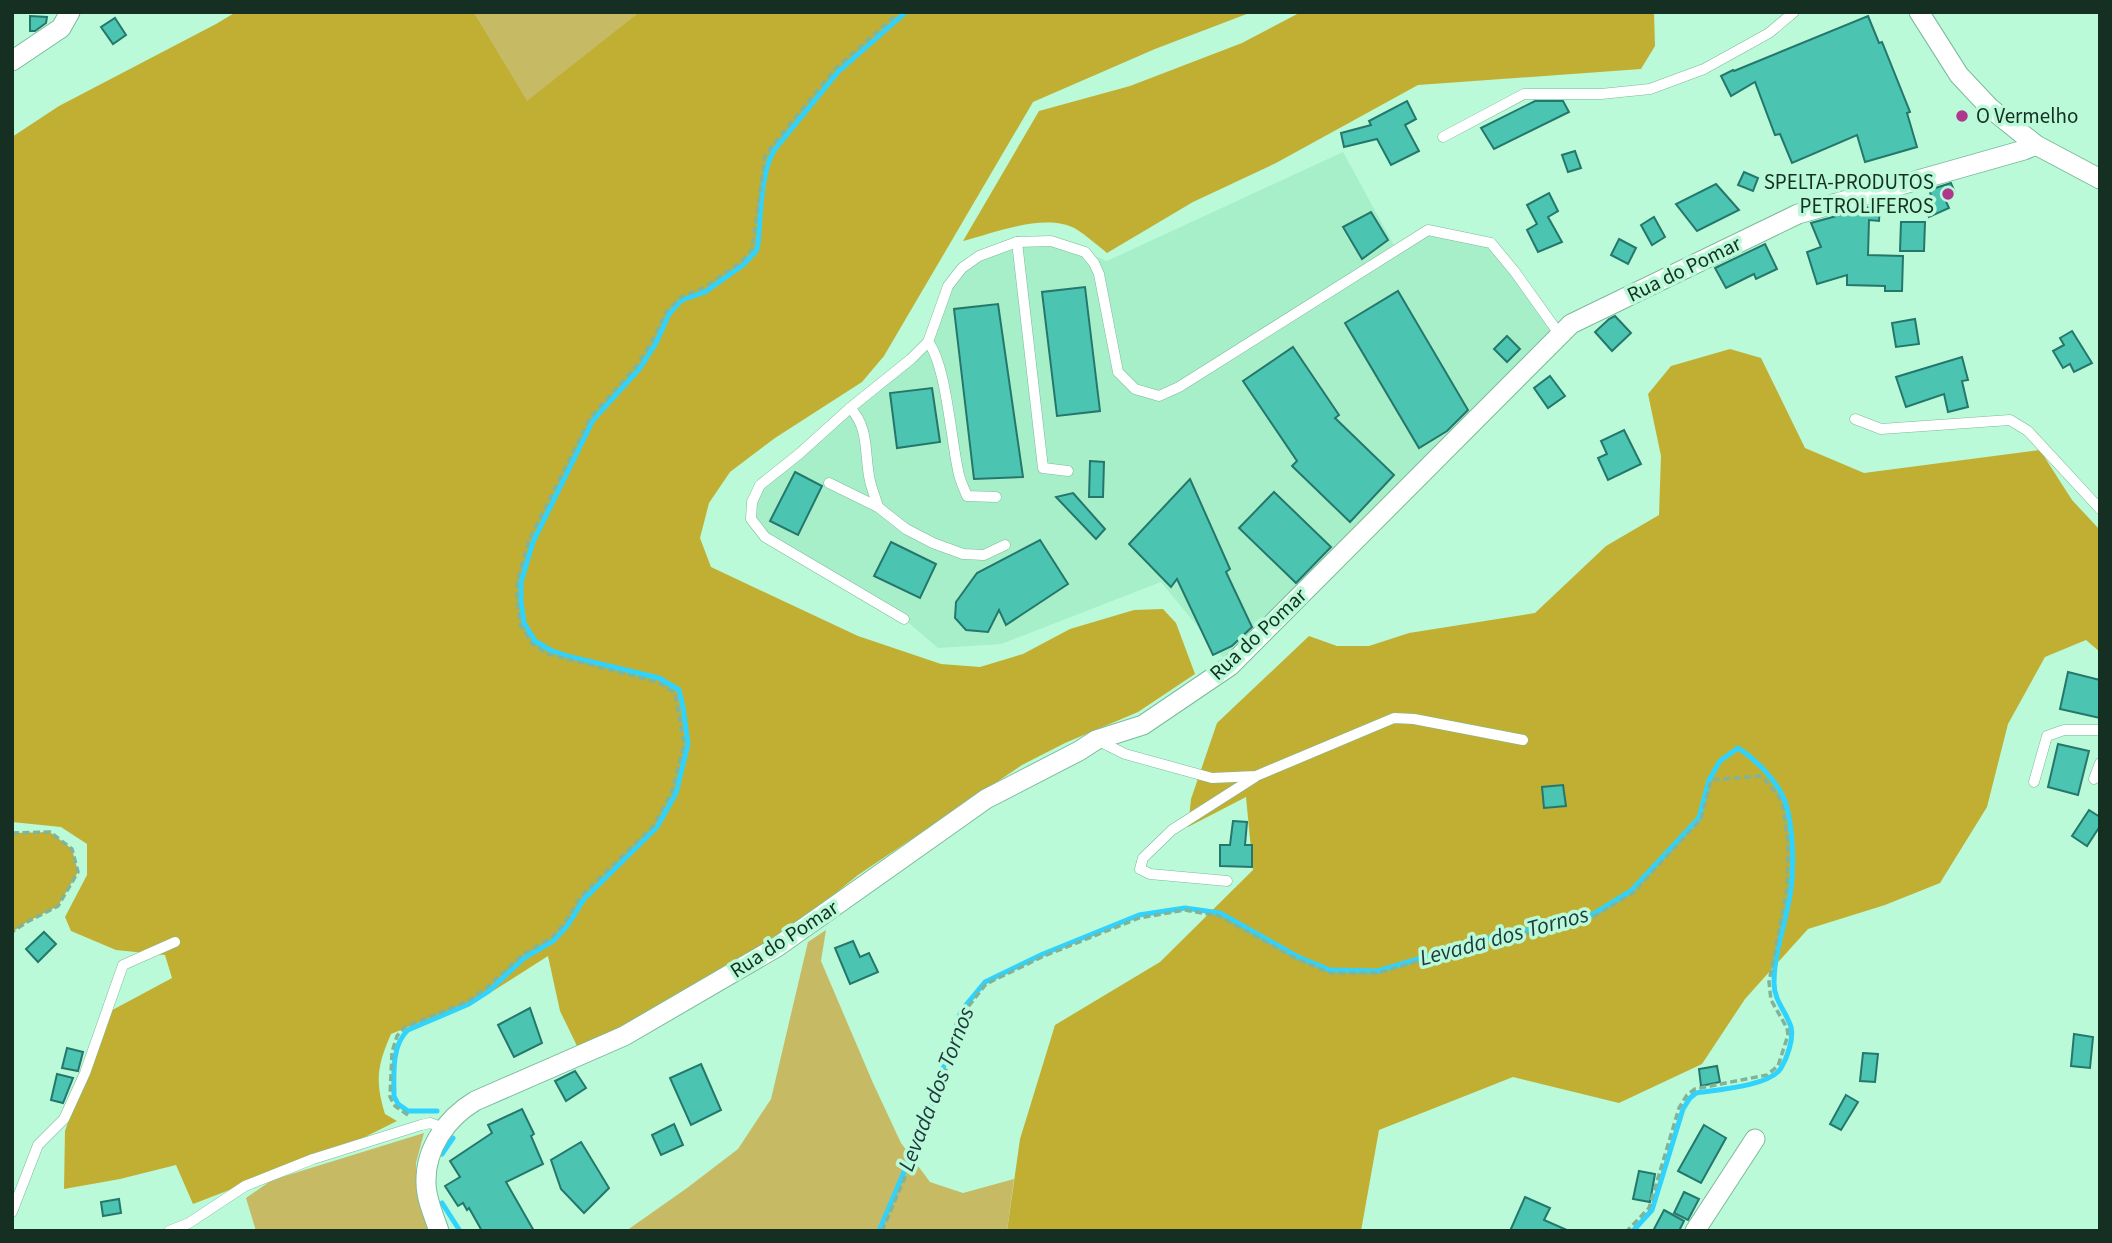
<svg xmlns="http://www.w3.org/2000/svg" width="2112" height="1243" viewBox="0 0 2112 1243" font-family="'Source Sans 3',sans-serif">
	<style>
		.built { fill: #a6efc9 }
		.green { fill: #c7ba65 }
		.forest { fill: #c1af34 }
		.lines { fill: none; stroke-linecap: round; stroke-linejoin: round }
		.stream { stroke: #30d3fe; stroke-width: 5 }
		.building { fill: #4bc4b1; stroke: #25776b; stroke-width: 2 }
		.service-casing { stroke: #7cba9a; stroke-width: 11 }
		.minor-casing { stroke: #7cba9a; stroke-width: 21 }
		.path { stroke: #80b398; stroke-width: 3.5; stroke-dasharray: 7 3.5; stroke-linecap: butt }
		.service { stroke: #fff; stroke-width: 10 }
		.minor { stroke: #fff; stroke-width: 19 }
		.poi-dot { fill: #af388d; stroke: #bafad8; stroke-width: 2.5 }
		.labels { text-anchor: middle; dominant-baseline: central; stroke-width: 7; stroke-linejoin: round; paint-order: stroke }
		.poi-label { font-size: 21px; fill: #152f22; stroke: #bafad8; text-anchor: start }
		.street-label { font-size: 21px; fill: #152f22; stroke: #bafad8 }
		.water-label { font-size: 23px; font-style: italic; fill: #1e373f; stroke: #bafad8 }
	</style>
	<rect width="100%" height="100%" fill="#bafad8"/>
	<polygon class="built" points="1343,152 1396,249 1428,230 1491,243 1560,335 1230,666 1161,582 1001,644 938,648 904,619 765,537 751,519 760,485 928,342 948,286 979,256 1017,242 1065,244 1107,261"/>
	<g class="green">
		<polygon points="474,12 639,12 527,102"/>
		<polygon points="826,930 821,961 873,1083 901,1143 930,1182 963,1193 1014,1179 1007,1231 626,1231 687,1188 738,1149 771,1099 808,942"/>
		<polygon points="424,1133 416,1163 418,1198 429,1231 256,1231 246,1198 272,1180"/>
	</g>
	<g class="forest">
		<path d="M 236,12 L 474,12 L 527,101 L 639,12 L 1252,12 L 1155,49 L 1033,102 L 884,356 L 862,382 L 775,438 L 730,472 L 709,503 L 700,538 L 711,567 L 858,636 L 941,664 L 980,667 L 1023,654 L 1070,629 L 1134,610 L 1163,609 L 1176,623 L 1195,674 L 1138,712 L 1065,743 L 1022,765 L 858,875 L 801,921 L 624,1028 L 578,1048 L 560,1011 L 548,956 L 485,996 L 391,1034 C 377,1066 375,1081 385,1114 L 397,1121 L 361,1139 L 193,1204 L 176,1165 L 120,1179 L 64,1189 L 65,1131 L 105,1014 L 172,978 L 165,955 L 116,950 L 71,931 L 65,917 L 87,875 L 87,844 L 61,827 L 12,822 L 12,137 L 59,106 L 216,24 Z"/>
		<path d="M 1301,12 L 1654,12 L 1655,46 L 1641,69 L 1418,85 L 1276,163 L 1193,202 L 1107,253 C 1097,245 1087,236 1076,229 C 1045,212 995,233 963,241 L 1039,111 L 1130,86 L 1242,43 Z"/>
		<polygon points="1730,349 1761,358 1805,448 1864,473 2040,450 2072,500 2100,530 2100,652 2086,640 2045,657 2008,724 1987,807 1940,883 1885,905 1808,929 1745,999 1702,1064 1619,1103 1513,1077 1379,1130 1361,1231 1007,1231 1020,1139 1055,1025 1160,962 1253,870 1246,797 1188,827 1191,799 1217,723 1309,636 1337,646 1369,646 1409,633 1535,613 1606,546 1659,515 1661,456 1648,394 1671,366"/>
		<polygon points="50,832 72,849 78,872 58,906 27,922 12,932 12,833"/>
	</g>
	<g class="lines">
		<g class="stream">
			<path d="M 437,1111 L 408,1111 L 398,1104 L 394,1096 C 394,1076 391,1045 408,1030 L 469,1004 L 489,991 L 524,958 L 553,941 L 567,926 L 584,899 L 657,827 L 676,793 L 688,744 L 683,707 L 679,690 L 659,678 L 567,656 L 550,650 L 535,641 L 524,623 L 521,601 L 521,582 L 533,542 L 593,420 L 640,368 L 656,343 L 669,314 L 676,306 L 682,300 L 705,292 L 743,265 L 756,251 L 758,244 C 761,216 760,172 775,149 L 838,72 L 906,12"/>
			<polyline points="442,1154 453,1138"/>
			<polyline points="442,1203 460,1231"/>
			<path d="M 879,1231 L 929,1113 L 961,1011 L 985,982 L 1043,954 L 1139,915 L 1185,908 L 1220,913 L 1298,957 L 1330,970 L 1378,971 L 1495,936 L 1569,923 L 1587,918 L 1631,891 L 1699,818 L 1709,780 L 1720,761 L 1738,748 C 1757,760 1779,783 1786,804 C 1793,827 1794,865 1791,889 C 1787,920 1774,951 1774,983 C 1774,1001 1786,1011 1791,1027 C 1794,1039 1787,1058 1781,1068 C 1771,1086 1716,1090 1696,1093 L 1690,1098 L 1683,1109 L 1652,1210 L 1633,1231"/>
		</g>
	</g>
	<g class="building">
		<polygon points="30,16 47,17 46,23 35,31 30,31"/>
		<polygon points="1868,16 1879,43 1882,42 1910,112 1907,113 1917,147 1865,162 1857,135 1792,163 1780,134 1775,135 1755,82 1731,96 1721,76 1733,70 1734,71"/>
		<polygon points="115,18 126,35 113,44 101,27"/>
		<polygon points="1407,101 1416,119 1405,125 1419,151 1391,165 1377,139 1344,147 1341,133 1371,125 1369,121"/>
		<polygon points="1535,101 1563,101 1569,112 1494,149 1481,128"/>
		<polygon points="1575,151 1581,168 1568,172 1562,155"/>
		<polygon points="1744,172 1758,178 1753,191 1738,185"/>
		<polygon points="1951,183 1955,193 1944,197 1949,208 1929,217 1921,199 1931,195 1929,190"/>
		<polygon points="1716,184 1739,210 1697,231 1676,204"/>
		<polygon points="1549,193 1558,211 1548,217 1562,242 1538,252 1527,230 1537,224 1527,205"/>
		<polygon points="1880,204 1879,221 1869,220 1868,255 1903,256 1902,291 1885,291 1885,286 1847,285 1847,275 1817,284 1807,252 1821,247 1811,223"/>
		<polygon points="1371,212 1388,240 1362,259 1343,227"/>
		<polygon points="1654,217 1665,237 1652,245 1641,225"/>
		<polygon points="1901,222 1925,222 1924,251 1900,251"/>
		<polygon points="1619,239 1636,248 1628,264 1611,255"/>
		<polygon points="1765,244 1777,269 1756,279 1754,274 1726,288 1715,268"/>
		<polygon points="1085,287 1100,411 1057,416 1042,292"/>
		<polygon points="1398,291 1468,410 1447,431 1419,448 1345,323"/>
		<polygon points="998,304 1023,477 974,479 954,309"/>
		<polygon points="1615,316 1631,333 1612,351 1595,332 1609,319"/>
		<polygon points="1915,319 1919,344 1896,347 1892,323"/>
		<polygon points="2072,331 2092,363 2074,372 2070,364 2063,368 2053,351 2064,345 2060,338"/>
		<polygon points="1507,336 1520,349 1507,362 1494,349"/>
		<polygon points="1293,347 1339,415 1335,418 1394,475 1350,522 1292,466 1297,461 1243,381"/>
		<polygon points="1962,357 1968,380 1962,381 1968,407 1948,412 1944,394 1906,407 1896,377"/>
		<polygon points="1550,376 1565,396 1548,408 1534,388"/>
		<polygon points="932,388 940,442 897,448 890,393"/>
		<polygon points="1624,430 1641,464 1608,480 1598,458 1607,454 1601,441"/>
		<polygon points="1090,461 1104,462 1103,497 1089,497"/>
		<polygon points="795,472 822,486 798,535 770,521"/>
		<polygon points="1190,479 1230,569 1226,572 1252,627 1232,646 1213,655 1177,579 1171,587 1129,544"/>
		<polygon points="1274,492 1331,547 1296,583 1239,528"/>
		<polygon points="1073,493 1105,529 1096,539 1056,497"/>
		<polygon points="1040,540 1068,584 1006,625 999,610 988,632 966,630 955,618 956,602 977,573"/>
		<polygon points="891,542 936,564 920,598 874,576"/>
		<polygon points="2068,672 2100,680 2100,718 2060,709"/>
		<polygon points="2058,744 2089,751 2078,795 2048,787"/>
		<polygon points="1563,785 1566,806 1544,808 1542,787"/>
		<polygon points="2089,810 2100,817 2100,826 2087,846 2072,836"/>
		<polygon points="1233,821 1247,822 1245,845 1252,845 1252,867 1220,866 1220,845 1230,845"/>
		<polygon points="44,932 56,944 38,962 26,949"/>
		<polygon points="853,941 860,957 869,953 878,972 850,984 835,948"/>
		<polygon points="530,1008 542,1043 514,1057 498,1025"/>
		<polygon points="2074,1034 2093,1037 2090,1068 2071,1066"/>
		<polygon points="67,1048 83,1052 78,1071 62,1068"/>
		<polygon points="1863,1053 1878,1054 1875,1082 1860,1081"/>
		<polygon points="701,1064 721,1110 691,1125 670,1078"/>
		<polygon points="1717,1066 1720,1082 1701,1086 1699,1069"/>
		<polygon points="575,1071 586,1088 566,1101 555,1081"/>
		<polygon points="57,1074 73,1078 63,1103 51,1100"/>
		<polygon points="1846,1095 1858,1102 1841,1130 1830,1124"/>
		<polygon points="522,1109 534,1134 531,1136 543,1164 506,1182 534,1231 482,1231 469,1208 467,1210 463,1203 458,1206 445,1186 460,1177 450,1161 492,1133 488,1125"/>
		<polygon points="674,1124 683,1145 661,1155 652,1135"/>
		<polygon points="1704,1125 1726,1138 1701,1183 1678,1171"/>
		<polygon points="581,1142 609,1188 584,1213 561,1189 551,1160"/>
		<polygon points="1639,1171 1655,1174 1650,1202 1633,1199"/>
		<polygon points="1684,1192 1699,1199 1688,1220 1674,1213"/>
		<polygon points="1525,1197 1550,1208 1544,1220 1569,1231 1510,1231"/>
		<polygon points="119,1199 121,1213 103,1216 101,1202"/>
		<polygon points="1664,1210 1684,1221 1679,1231 1653,1231"/>
	</g>
	<g class="lines">
		<defs>
			<g id="service">
				<polyline points="1443,137 1524,94 1601,94 1650,89 1704,69 1769,33 1794,12"/>
				<polyline points="1017,242 1043,468 1068,471"/>
				<path d="M 928,342 C 946,364 951,439 958,470 C 959,479 964,488 967,496 L 996,497"/>
				<path d="M 850,408 C 870,428 864,455 870,481 C 872,490 876,499 878,507"/>
				<polyline points="1855,419 1881,429 2010,420 2028,431 2100,509"/>
				<polyline points="829,483 878,507 906,529 933,543 963,554 984,555 1005,545"/>
				<polyline points="904,619 765,537 751,519 752,502 760,485 799,454 850,408 911,359 928,342 948,286 962,268 979,256 1017,242 1051,241 1085,252 1094,263 1099,274 1118,372 1135,389 1159,396 1179,387 1428,230 1491,243 1515,272 1560,335"/>
				<polyline points="1097,740 1125,754 1212,778 1256,776 1394,718 1414,719 1523,740"/>
				<polyline points="2094,779 2100,763"/>
				<polyline points="2034,782 2047,736 2064,730 2100,730"/>
				<polyline points="1227,881 1150,874 1140,869 1143,858 1172,830 1255,777"/>
				<polyline points="12,1212 38,1145 64,1119 85,1073 123,965 175,942"/>
				<polyline points="169,1231 189,1223 245,1186 313,1159 421,1125 430,1123 444,1128"/>
			</g>
			<g id="minor">
				<polyline points="1919,12 1959,75 1990,108 2036,145 2100,179"/>
				<polyline points="12,61 61,28 70,12"/>
				<path d="M 439,1231 C 434,1216 426,1199 426,1183 C 425,1148 447,1118 475,1101 L 624,1036 L 777,947 L 986,799 L 1079,751 L 1096,740 L 1143,725 L 1230,666 L 1571,324 L 1798,214 L 2024,150 L 2036,145"/>
				<polyline points="1695,1231 1755,1139"/>
			</g>
		</defs>
		<use href="#service" class="service-casing"/>
		<use href="#minor" class="minor-casing"/>
		<g class="path">
			<polyline points="12,833 50,832 72,849 78,872 58,906 27,922 12,932"/>
			<polyline points="408,1115 395,1106 390,1097 392,1052 397,1036 405,1027 468,1001 486,988 522,955 551,938 564,924 581,896 654,825 672,791 684,744 675,693 657,682 548,654 532,644 520,624 517,601 517,581 529,540 590,418 637,365 652,341 666,312 681,297 703,288 741,262 752,249 765,156 772,146 835,69 899,12"/>
			<polyline points="882,1231 932,1114 964,1012 986,984 1044,956 1139,918 1185,910 1219,916 1297,959 1330,973 1378,973 1496,938 1569,926 1588,920 1633,893 1701,819 1711,780 1762,776 1779,797 1783,808 1788,842 1787,888 1769,982 1771,1000 1787,1028 1788,1035 1778,1066 1767,1075 1695,1089 1687,1095 1679,1108 1649,1208 1627,1231"/>
		</g>
		<use href="#service" class="service"/>
		<use href="#minor" class="minor"/>
	</g>
	<g class="poi-dot">
		<circle cx="1962" cy="116" r="7"/>
		<circle cx="1948" cy="194" r="7"/>
	</g>
	<g class="labels">
		<g class="poi-label">
			<text x="1976" y="116">O Vermelho</text>
			<text x="1934" y="182" text-anchor="end">SPELTA-PRODUTOS<tspan x="1934" dy="24">PETROLIFEROS</tspan></text>
		</g>
		<g class="street-label">
			<text transform="translate(1684 269) rotate(-26)">Rua do Pomar</text>
			<text transform="translate(1258 634) rotate(-43)">Rua do Pomar</text>
			<text transform="translate(784 939) rotate(-33)">Rua do Pomar</text>
		</g>
		<g class="water-label">
			<text transform="translate(1504 936) rotate(-15)">Levada dos Tornos</text>
			<text transform="translate(936 1089) rotate(-69)">Levada dos Tornos</text>
		</g>
	</g>
	<rect width="2112" height="1243" fill="none" stroke="#152f22" stroke-width="28"/>
</svg>
